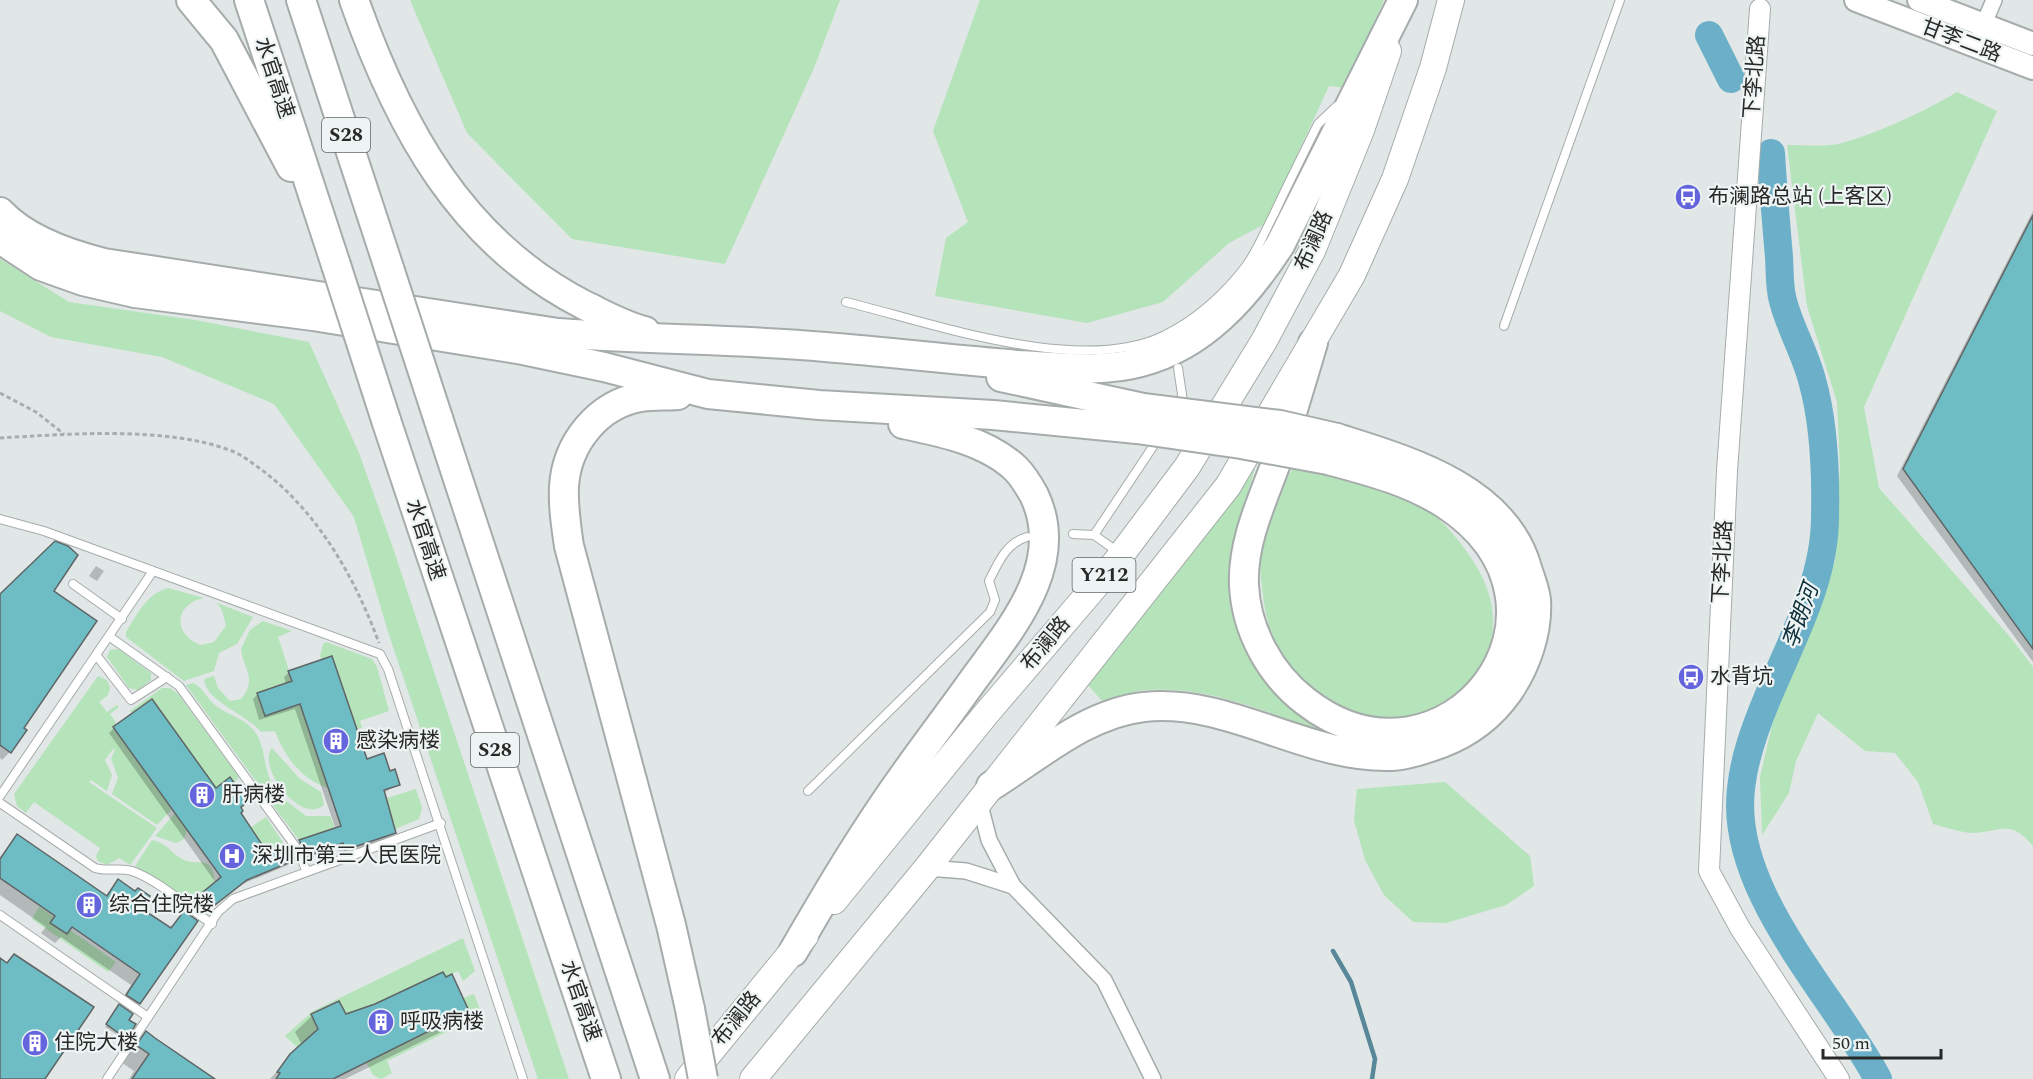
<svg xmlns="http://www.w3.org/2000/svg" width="2033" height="1079" viewBox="0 0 2033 1079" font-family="Spectral,'Noto Sans SC',serif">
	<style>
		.green { fill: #b5e3ba }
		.shadow { fill: #0003 }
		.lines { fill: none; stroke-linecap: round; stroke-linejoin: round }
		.stream { stroke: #578798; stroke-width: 4.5 }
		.river { stroke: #6bafc8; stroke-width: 28 }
		.building { fill: #6ebcc4; stroke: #606566; stroke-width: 1.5 }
		.service-casing { stroke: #a6acab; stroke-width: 10 }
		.minor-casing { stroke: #a6acab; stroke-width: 18 }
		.tertiary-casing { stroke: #a6acab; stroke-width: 22 }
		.secondary-casing { stroke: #a6acab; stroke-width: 26 }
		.primary-casing { stroke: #a6acab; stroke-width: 28 }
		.motorway-casing { stroke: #a6acab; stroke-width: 32 }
		.path { stroke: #a8aead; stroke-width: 3; stroke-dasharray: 4.5 3; stroke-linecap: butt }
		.service { stroke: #fff; stroke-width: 8 }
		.minor { stroke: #fff; stroke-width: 15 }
		.tertiary { stroke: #fff; stroke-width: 20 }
		.secondary { stroke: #fff; stroke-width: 22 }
		.primary { stroke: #fff; stroke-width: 26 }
		.motorway { stroke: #fff; stroke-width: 28 }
		.motorway-bridge-casing { stroke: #a6acab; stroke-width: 32; stroke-linecap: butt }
		.motorway-bridge { stroke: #fff; stroke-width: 28 }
		.labels { text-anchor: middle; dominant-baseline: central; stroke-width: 4.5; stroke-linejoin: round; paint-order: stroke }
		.shield { fill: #eef4f3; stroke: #636666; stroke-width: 1.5 }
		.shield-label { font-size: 20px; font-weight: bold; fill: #272929 }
		.street-label { font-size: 21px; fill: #272929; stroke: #eef4f3 }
		.poi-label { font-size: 21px; fill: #272929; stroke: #eef4f3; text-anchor: start }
		.water-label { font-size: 22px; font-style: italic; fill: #0d2f3a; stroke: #eef4f3 }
	</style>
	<rect width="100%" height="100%" fill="#e0e7e6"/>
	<g class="green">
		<polygon points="410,0 840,0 814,68 725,264 572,239 467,133"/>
		<polygon points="980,0 1384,0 1346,88 1329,86 1265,224 1229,243 1163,302 1087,323 935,296 946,238 968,222 933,131"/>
		<path d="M 1957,92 L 1997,111 L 1864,407 L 1879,488 L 2011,638 L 2033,667 L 2033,846 C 2008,817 2001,833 1971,833 C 1959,832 1945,827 1933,824 L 1918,782 L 1895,753 L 1865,751 L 1818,713 L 1796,761 L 1789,793 L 1762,835 L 1760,777 L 1773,721 L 1835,560 L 1840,468 L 1837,402 L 1807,306 L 1787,145 C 1803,145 1823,147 1838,144 C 1872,136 1928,110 1957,92 Z"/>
		<polygon points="0,259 69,302 195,320 309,342 359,453 392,545 569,1079 538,1079 388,632 354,517 274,404 162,357 51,337 0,311"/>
		<path d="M 1255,468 L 1240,521 L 1264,670 L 1365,743 L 1346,741 C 1281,719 1210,682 1139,691 C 1128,693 1115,700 1105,704 L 1087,684 Z"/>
		<path d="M 1293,468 C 1325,471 1352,479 1381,489 C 1391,492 1403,494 1412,499 C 1437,513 1460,540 1475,564 C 1494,595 1500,628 1483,662 C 1469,690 1457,701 1428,711 C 1370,731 1317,705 1283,656 C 1267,633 1264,605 1261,578 C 1259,559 1259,533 1266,515 C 1272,499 1285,483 1293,468 Z"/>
		<path d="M 168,588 L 204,598 C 201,599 194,600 191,603 C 171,617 182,639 201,645 L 214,642 L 226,626 L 222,610 L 217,603 L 253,617 L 237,644 L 219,653 L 214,671 L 184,681 L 126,637 L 126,632 C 137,615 147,593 168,588 Z"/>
		<path d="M 263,621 L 292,631 L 278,637 L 328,788 C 302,780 284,756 275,731 L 261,732 C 247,714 206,702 204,679 L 214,676 L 218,688 L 230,701 L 241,699 C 258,679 243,668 241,649 L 250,630 Z"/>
		<polygon points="326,642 372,659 377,667 389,711 360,721 362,728 357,729 320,656 323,644"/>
		<polygon points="118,649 151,673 151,680 138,690 129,688 107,657 110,650"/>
		<polygon points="98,676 107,680 110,688 108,695 99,702 107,712 117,705 119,707 110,714 117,724 114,727 172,809 157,825 112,794 118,778 111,758 115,750 113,749 105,760 112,775 107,791 91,780 89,782 157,828 130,865 119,858 107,865 98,861 96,856 100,848 34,802 26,813 17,806 14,794"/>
		<path d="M 193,683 C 203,687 207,699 216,706 C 228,715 245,718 255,732 C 267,749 262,770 275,788 L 273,794 L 266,795 L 186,685 Z"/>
		<polygon points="162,688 170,688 178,694 239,777 234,783 230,778 216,788 152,699 132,713 130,711"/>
		<path d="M 272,748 L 300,779 L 321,792 L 324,805 C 301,826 256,766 272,748 Z"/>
		<polygon points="1445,782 1530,856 1534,886 1506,905 1446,923 1413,922 1384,895 1365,860 1354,820 1357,789"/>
		<polygon points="416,789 422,808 419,819 395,829 387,798"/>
		<polygon points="280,796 306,816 330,816 335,828 299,840 272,804 274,799"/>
		<polygon points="175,813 187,830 184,839 176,843 155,836"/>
		<polygon points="266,817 284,844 267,851 250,828"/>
		<path d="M 152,840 C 169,844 171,854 184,860 C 198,867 211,853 215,881 L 191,902 L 135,866 Z"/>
		<polygon points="39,907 54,917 51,923 67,934 70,930 116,962 108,972 32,919"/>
		<polygon points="463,938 475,971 463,981 458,971 446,977 443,972 375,1004 346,1014 339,1001 311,1014 318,1029 297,1047 285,1036 313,1011"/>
		<polygon points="474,994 487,1027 481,1015 387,1061 392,1073 381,1079 373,1075 366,1062 469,1011 463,998"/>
	</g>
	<g class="shadow">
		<polygon points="2033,211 2033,662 1897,476"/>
		<polygon points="96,566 104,571 97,581 89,576"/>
		<polygon points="52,591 21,728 10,752 2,760 0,758 0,596"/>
		<polygon points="289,672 366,761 389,772 398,784 384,793 395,832 389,838 340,854 337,847 301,860 294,847 299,842 336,830 295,709 259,720 253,699 258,694 286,684 284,677"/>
		<polygon points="114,728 215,790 246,802 239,813 266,854 294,860 288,865 240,885 200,915 188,907 216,883 109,733"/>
		<polygon points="18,836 105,896 119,881 139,909 169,929 184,913 139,1003 129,1013 124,1039 105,1027 131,985 61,937 55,943 41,933 46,927 0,895 0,857"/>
		<polygon points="467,1011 451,1027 345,1079 270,1079 302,1045 295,1032 312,1016"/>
		<polygon points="146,1033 213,1079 129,1079 134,1071 121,1062"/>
	</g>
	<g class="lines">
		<polyline class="stream" points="1333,951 1351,982 1375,1059 1372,1079"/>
		<g class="river">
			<polyline points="1709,35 1731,79"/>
			<path d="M 1771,153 C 1773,188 1776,222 1779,257 C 1780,271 1779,287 1783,301 C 1790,328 1805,353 1812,380 C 1824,422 1826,473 1825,517 C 1825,581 1791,641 1767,699 C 1755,728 1744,758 1741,789 C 1729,891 1833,994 1878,1079"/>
		</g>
	</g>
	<g class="building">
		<polygon points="2033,215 2033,649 1903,469"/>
		<polygon points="55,541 68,546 78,555 54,591 97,621 24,728 27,730 11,753 0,745 0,594"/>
		<polygon points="332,656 367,759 384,753 390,771 395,769 400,785 384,790 396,833 345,850 343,843 307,856 299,840 341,826 300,704 265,716 257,693 292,681 288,671"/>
		<polygon points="152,699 216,788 230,777 248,802 241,807 243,811 241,813 267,852 287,845 295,860 247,880 206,912 192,901 221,877 113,727"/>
		<polygon points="17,834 107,896 118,879 135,891 138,888 150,896 142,909 171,928 184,911 198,921 140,1004 126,995 140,974 72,927 67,934 50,923 55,916 0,878 0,859"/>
		<polygon points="14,954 94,1007 45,1079 0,1079 0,958 7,963"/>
		<polygon points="443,972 446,977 452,974 469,1011 333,1079 276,1079 280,1073 277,1072 290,1054 318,1029 311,1014 339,1001 346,1014 375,1004"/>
		<polygon points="119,1004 133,1014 129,1020 136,1024 127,1039 106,1024"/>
		<polygon points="146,1031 155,1038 215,1079 132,1079 149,1054 136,1045"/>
	</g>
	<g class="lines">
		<defs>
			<g id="service">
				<path d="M 846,302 C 932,323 1079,376 1163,336 C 1195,321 1225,294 1246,266 C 1257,251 1265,231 1274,214 C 1288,184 1303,154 1318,124 L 1337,106"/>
				<polyline points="1504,326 1620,0"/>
				<polyline points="1178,368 1183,401 1179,407"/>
				<polyline points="0,519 44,531 380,654 388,669 523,1079"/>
				<polyline points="1073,534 1094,535 1118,552"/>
				<polyline points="1094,535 1158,439"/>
				<polyline points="73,584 122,619"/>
				<polyline points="110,637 179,686 298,850 306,870"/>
				<polyline points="97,656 131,700 167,677"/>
				<path d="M 808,791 L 990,612 L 995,600 L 989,581 C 998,563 1006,543 1027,537"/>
				<polyline points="0,796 153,571"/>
				<path d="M 0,803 L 95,868 C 107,872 119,867 132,871 C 158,880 189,908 212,924"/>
				<polyline points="0,915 148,1017"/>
				<polyline points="107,1079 218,912 233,899 441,823"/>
			</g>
			<g id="minor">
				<polyline points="1980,33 1994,0"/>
				<polyline points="979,801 989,840 1013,886 1104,980 1153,1079"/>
				<polyline points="927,868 966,871 1013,886"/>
			</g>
			<polyline id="tertiary" points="1760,9 1727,471 1709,871 1740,928 1839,1079"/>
			<g id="secondary">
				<polyline points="1856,0 2033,68"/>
				<polyline points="1919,0 2033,44"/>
			</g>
			<g id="primary">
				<polyline points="834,901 986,714 1115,563 1187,467 1264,341 1312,251 1361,130 1388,51"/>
				<polyline points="688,1079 805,936"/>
				<polyline points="753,1079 927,868 1228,486 1352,275 1395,179 1433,68 1451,0"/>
			</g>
			<g id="motorway">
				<polyline points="191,0 224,40 291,167"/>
				<polyline points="249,0 336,265"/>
				<polyline points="301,0 390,271"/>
				<path d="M 354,0 C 399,127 461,243 586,306 C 605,315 624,326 645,331"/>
				<path d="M 0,212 C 26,240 68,254 104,263 L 558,333 C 647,340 736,339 825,347 C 890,352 954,360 1019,365 C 1060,367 1101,373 1141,362 C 1203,346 1246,297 1280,245 L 1403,0"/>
				<polyline points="0,239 41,266 83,281 135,293 313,316 523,350 604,367 708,394 819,405 993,415 1137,429"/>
				<path d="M 1313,343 C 1301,383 1289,424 1276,463 C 1262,501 1242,543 1244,585 C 1246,630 1270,674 1305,701 C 1446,811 1603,608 1445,504 C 1409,481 1369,471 1328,460"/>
				<polyline points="1001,377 1143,408"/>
				<path d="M 678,395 C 666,396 653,395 641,397 C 598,404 567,443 564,486 C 563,506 566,526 569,546 L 671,925 L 690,1009"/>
				<polyline points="438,418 655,1079"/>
				<polyline points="386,420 606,1079"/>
				<path d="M 991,786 C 1038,757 1087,713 1144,707 C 1230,698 1306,759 1392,756 C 1409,755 1426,749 1442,743 C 1468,733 1491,716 1508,692 C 1526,666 1538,632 1536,600 C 1535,589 1530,578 1527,568 C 1504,487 1406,460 1337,438"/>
				<path d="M 793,952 C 829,890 865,829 907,771 C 929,740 952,710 974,679 C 1012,627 1067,563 1034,495 C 1029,486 1023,476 1016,469 C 987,441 941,432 903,424"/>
			</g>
		</defs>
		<use href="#service" class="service-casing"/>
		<use href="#minor" class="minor-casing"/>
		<use href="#tertiary" class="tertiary-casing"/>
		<use href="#secondary" class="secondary-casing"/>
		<use href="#primary" class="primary-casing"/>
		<use href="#motorway" class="motorway-casing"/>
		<g class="path">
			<polyline points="0,393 36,412 64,434"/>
			<path d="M 0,438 C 68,434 168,426 232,451 C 240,454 248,460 255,465 C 315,507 354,575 379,643"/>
		</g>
		<use href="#service" class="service"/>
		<use href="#minor" class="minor"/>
		<use href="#tertiary" class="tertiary"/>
		<use href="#secondary" class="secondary"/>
		<use href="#primary" class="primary"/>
		<use href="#motorway" class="motorway"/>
		<defs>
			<g id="motorway-bridge">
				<polyline points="336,265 386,420"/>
				<polyline points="390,271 438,418"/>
				<polyline points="1143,408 1280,425 1337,438"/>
				<polyline points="1137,429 1241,444 1328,460"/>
				<polyline points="690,1009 703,1079"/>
			</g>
		</defs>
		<use href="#motorway-bridge" class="motorway-bridge-casing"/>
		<use href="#motorway-bridge" class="motorway-bridge"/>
	</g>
	<defs>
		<symbol id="bus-disc" viewBox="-11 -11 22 22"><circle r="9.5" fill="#6464dd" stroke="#eef4f3"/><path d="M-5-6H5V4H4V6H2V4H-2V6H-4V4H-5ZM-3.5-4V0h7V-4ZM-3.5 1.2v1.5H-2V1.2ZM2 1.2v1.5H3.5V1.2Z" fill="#fff"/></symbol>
		<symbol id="building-disc" viewBox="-11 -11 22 22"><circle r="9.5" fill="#6464dd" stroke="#eef4f3"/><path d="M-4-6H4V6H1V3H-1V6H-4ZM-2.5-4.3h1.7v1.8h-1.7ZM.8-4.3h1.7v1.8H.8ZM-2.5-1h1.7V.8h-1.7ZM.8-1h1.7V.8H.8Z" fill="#fff"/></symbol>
		<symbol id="hospital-disc" viewBox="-11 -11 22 22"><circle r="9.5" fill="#6464dd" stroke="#eef4f3"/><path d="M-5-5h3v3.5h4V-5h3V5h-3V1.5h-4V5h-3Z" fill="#fff"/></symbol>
	</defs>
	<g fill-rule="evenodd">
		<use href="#bus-disc" x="1673" y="182" width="30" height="30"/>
		<use href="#bus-disc" x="1676" y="662" width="30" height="30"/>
		<use href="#building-disc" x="321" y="726" width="30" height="30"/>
		<use href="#building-disc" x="187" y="780" width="30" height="30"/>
		<use href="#hospital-disc" x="217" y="841" width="30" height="30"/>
		<use href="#building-disc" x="74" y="890" width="30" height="30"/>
		<use href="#building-disc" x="366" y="1007" width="30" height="30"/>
		<use href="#building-disc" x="20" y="1028" width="30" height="30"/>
	</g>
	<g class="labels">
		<g class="shield">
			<rect x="322" y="118" width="48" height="34" rx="4.5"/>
			<rect x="1072.5" y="558" width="63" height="34" rx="4.5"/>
			<rect x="471" y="733" width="48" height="34" rx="4.5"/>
		</g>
		<g class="shield-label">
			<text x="346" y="135">S28</text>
			<text x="1104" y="575">Y212</text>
			<text x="495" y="750">S28</text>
		</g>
		<g class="street-label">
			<text transform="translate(1961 41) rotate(21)">甘李二路</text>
			<text transform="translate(1755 77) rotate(-86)">下李北路</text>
			<text transform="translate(274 78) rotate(72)">水官高速</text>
			<text transform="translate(1314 241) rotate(-66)">布澜路</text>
			<text transform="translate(425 540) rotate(72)">水官高速</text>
			<text transform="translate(1723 562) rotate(-87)">下李北路</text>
			<text transform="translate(1046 644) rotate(-50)">布澜路</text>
			<text transform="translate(580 1001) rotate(71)">水官高速</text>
			<text transform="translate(737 1019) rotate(-51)">布澜路</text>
		</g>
		<g class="poi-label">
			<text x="1708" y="197">布澜路总站 (上客区)</text>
			<text x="1710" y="677">水背坑</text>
			<text x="356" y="741">感染病楼</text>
			<text x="222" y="795">肝病楼</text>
			<text x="252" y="856">深圳市第三人民医院</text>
			<text x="109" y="905">综合住院楼</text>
			<text x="400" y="1022">呼吸病楼</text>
			<text x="54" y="1043">住院大楼</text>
		</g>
		<g class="water-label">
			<text transform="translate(1801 616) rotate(-70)">李朗河</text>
		</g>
	</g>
	<path d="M1823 1049v9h118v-9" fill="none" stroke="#272929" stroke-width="3"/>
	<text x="1832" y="1049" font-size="18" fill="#272929" stroke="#eef4f3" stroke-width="4.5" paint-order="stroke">50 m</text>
</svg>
